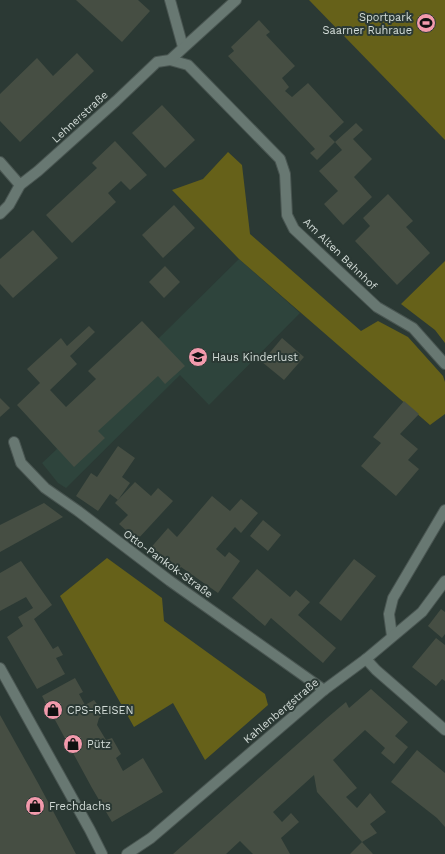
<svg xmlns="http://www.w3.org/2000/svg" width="445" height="854" viewBox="0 0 445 854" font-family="'Work Sans',sans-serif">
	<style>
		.built { fill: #2e443c }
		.green { fill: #666119 }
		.building { fill: #464e43 }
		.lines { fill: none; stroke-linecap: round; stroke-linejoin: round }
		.street-casing { stroke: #495551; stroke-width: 12 }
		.street { stroke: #687872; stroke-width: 10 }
		.labels { text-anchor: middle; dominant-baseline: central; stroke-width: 4; stroke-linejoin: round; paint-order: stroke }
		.poi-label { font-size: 11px; fill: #d3dcd8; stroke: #2b3934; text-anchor: start }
		.street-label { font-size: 11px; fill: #d3dcd8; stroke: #2b3934 }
	</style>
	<rect width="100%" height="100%" fill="#2b3934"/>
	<polygon class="built" points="239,259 300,313 209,405 180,375 66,488 58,483 42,463 57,449 49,440 159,338"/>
	<g class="green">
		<polygon points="309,0 445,0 445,140"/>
		<polygon points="228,152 242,165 250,234 361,331 378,321 408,337 443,376 445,382 445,414 430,425 239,259 172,190 203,179"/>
		<polygon points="445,261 445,343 435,330 401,304"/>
		<polygon points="107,558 162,598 164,621 265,694 268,705 205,760 173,703 134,727 60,596"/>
	</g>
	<g class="building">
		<polygon points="76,0 138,0 150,11 122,42"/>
		<polygon points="259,20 270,32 266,35 295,66 282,78 289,87 285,91 292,97 308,83 344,122 329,136 335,142 317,160 310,153 315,149 228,56 234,51 231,47"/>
		<polygon points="77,53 94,71 20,142 0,121 0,94 37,58 53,76"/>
		<polygon points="162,105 195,140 165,168 132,133"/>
		<polygon points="356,123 363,130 353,139 372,159 354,177 372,197 343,225 324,204 338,191 319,171 342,150 335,142"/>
		<polygon points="115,141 147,175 130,190 121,181 108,193 116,202 72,243 46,215 97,168 92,163"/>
		<polygon points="388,194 413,221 406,227 430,253 397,285 355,241 370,226 363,218"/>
		<polygon points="174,205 195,228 163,258 142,235"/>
		<polygon points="33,230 58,258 13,298 0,284 0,259"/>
		<polygon points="165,266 180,282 164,298 149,282"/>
		<polygon points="142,321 185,366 165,384 158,376 98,431 105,438 74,467 17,405 40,383 27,369 61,338 67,346 89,326 95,332 70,356 77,364 50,390 66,407 96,379 88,371"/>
		<polygon points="282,338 304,357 284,380 262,362"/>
		<polygon points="0,398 10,408 0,417"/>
		<polygon points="404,401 419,414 400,434 418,449 408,460 419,469 396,496 361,466 381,443 373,437"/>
		<polygon points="118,446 135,458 122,477 130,483 118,500 110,494 98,511 76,496 91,473 97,477"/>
		<polygon points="135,482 151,496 158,488 173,501 137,540 119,524 128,515 115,503"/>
		<polygon points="212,496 230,511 241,499 258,513 241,533 235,527 216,549 225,557 229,552 240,561 218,593 181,567 175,574 148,551 168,528 177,537"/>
		<polygon points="44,503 63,517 0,552 0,525"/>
		<polygon points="263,520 281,535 268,551 250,536"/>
		<polygon points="354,559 376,576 341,621 319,603"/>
		<polygon points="21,561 52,605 34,619 53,649 58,646 63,655 56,658 65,674 37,689 7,637 23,626 18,617 33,608 26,597 0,611 0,573"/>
		<polygon points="257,569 290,597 296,590 310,602 298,615 336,648 323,663 271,618 265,626 232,598"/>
		<polygon points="441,609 445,612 445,634 442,638 428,626"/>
		<polygon points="436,638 445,645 445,681 442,679 436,686 412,667"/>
		<polygon points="75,678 83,692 79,694 85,705 94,700 104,714 99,718 97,725 106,740 112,738 121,754 116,758 123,771 143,758 163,792 112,822 92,788 42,696"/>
		<polygon points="371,689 408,722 395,736 408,747 394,764 381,753 385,748 365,730 333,760 357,788 346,797 357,808 370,793 386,812 370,824 377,833 362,842 317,792 314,775 273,812 282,822 291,813 299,822 281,838 290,854 253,854 240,841 226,854 173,854 327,718 346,702 349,708"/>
		<polygon points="0,715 38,783 76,854 0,854"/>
		<polygon points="417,750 445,773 445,827 437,818 391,782"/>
		<polygon points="362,842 373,854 350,854"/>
	</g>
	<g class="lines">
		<defs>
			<g id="street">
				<polyline points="170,0 183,47"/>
				<polyline points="170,60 188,65 280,159 285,174 287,215 294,229 377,307 413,328 445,364"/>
				<polyline points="0,162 20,185"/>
				<polyline points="0,214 9,205 20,185 38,171 116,101 157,62 170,60 236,0"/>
				<polyline points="14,442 21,463 45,488 78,511 170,581 324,690"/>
				<polyline points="392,636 389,614 393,598 445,510"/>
				<polyline points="366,659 376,670 445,730"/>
				<polyline points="0,668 90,830 102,854"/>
				<polyline points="127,854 151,838 324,690 366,659 422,612 445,581"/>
			</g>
		</defs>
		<use href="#street" class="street-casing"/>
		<use href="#street" class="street"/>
	</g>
	<defs>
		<symbol id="stadium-disc" viewBox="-11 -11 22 22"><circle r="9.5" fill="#f29aac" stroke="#2b3934"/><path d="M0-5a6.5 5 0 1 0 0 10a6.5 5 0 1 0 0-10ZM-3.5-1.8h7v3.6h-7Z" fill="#111"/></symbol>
		<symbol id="school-disc" viewBox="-11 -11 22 22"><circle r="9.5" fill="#f29aac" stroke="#2b3934"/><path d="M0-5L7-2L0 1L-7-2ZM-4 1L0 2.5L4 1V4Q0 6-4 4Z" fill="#111"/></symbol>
		<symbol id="shop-disc" viewBox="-11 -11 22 22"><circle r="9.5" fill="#f29aac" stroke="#2b3934"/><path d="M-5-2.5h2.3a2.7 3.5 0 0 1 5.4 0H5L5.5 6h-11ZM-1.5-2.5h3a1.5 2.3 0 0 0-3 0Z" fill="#111"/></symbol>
	</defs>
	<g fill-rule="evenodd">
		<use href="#stadium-disc" x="415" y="12" width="22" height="22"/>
		<use href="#school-disc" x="187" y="346" width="22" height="22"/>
		<use href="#shop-disc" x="42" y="699" width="22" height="22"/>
		<use href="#shop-disc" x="62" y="733" width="22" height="22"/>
		<use href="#shop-disc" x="24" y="795" width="22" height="22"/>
	</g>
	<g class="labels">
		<g class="poi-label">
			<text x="412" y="17" text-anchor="end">Sportpark<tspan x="412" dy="13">Saarner Ruhraue</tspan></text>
			<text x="212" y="357">Haus Kinderlust</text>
			<text x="67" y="710">CPS-REISEN</text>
			<text x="87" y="744">Pütz</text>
			<text x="49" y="806">Frechdachs</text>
		</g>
		<g class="street-label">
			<text transform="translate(80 117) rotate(-42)">Lehnerstraße</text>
			<text transform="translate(340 254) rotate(44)">Am Alten Bahnhof</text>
			<text transform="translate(168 564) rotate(36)">Otto-Pankok-Straße</text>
			<text transform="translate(281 711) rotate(-40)">Kahlenbergstraße</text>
		</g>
	</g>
</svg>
